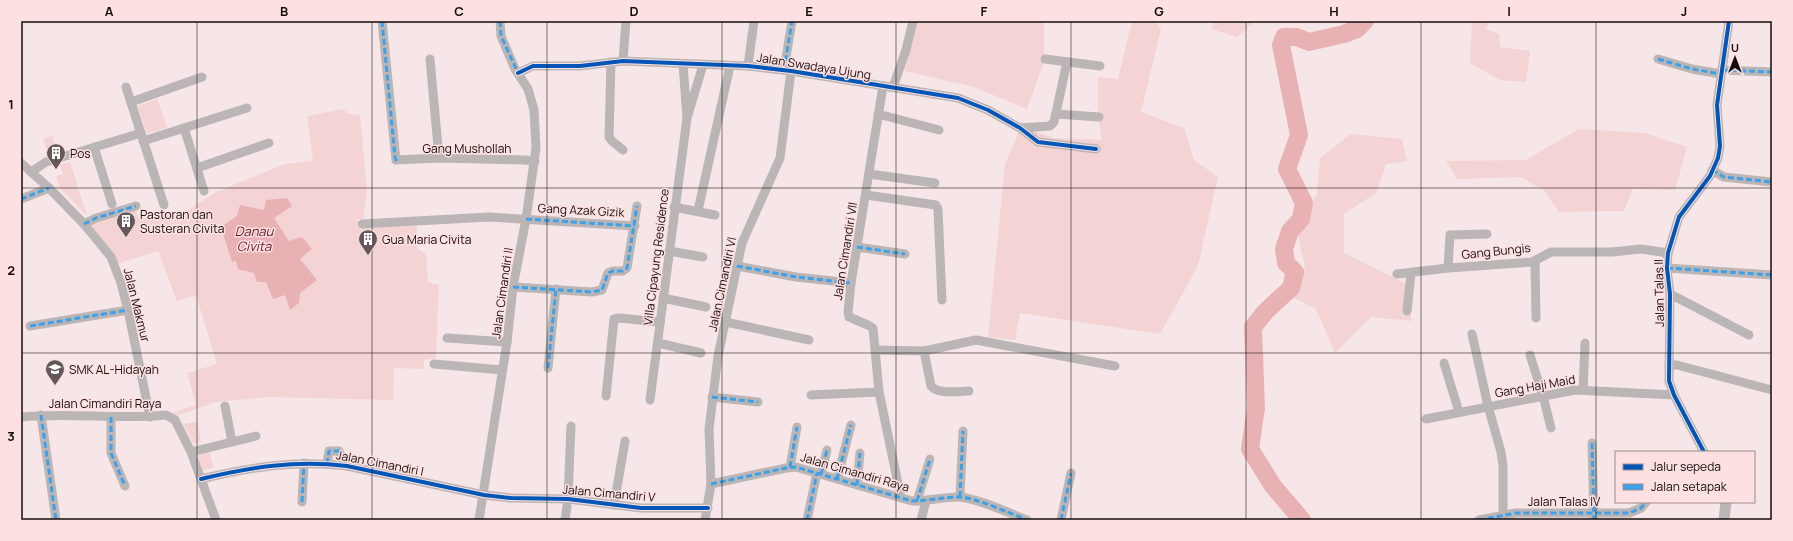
<svg xmlns="http://www.w3.org/2000/svg" width="1793" height="541" viewBox="0 0 1793 541" font-family="Manrope,sans-serif">
	<style>
		.green { fill: #f4d3d4 }
		.water { fill: #e8b2b5 }
		.lines { fill: none; stroke-linecap: round; stroke-linejoin: round }
		.river { stroke: #e8b2b5; stroke-width: 18 }
		.minor { stroke: #bbb5b5; stroke-width: 9 }
		.tertiary { stroke: #bbb5b5; stroke-width: 11 }
		.quiet { stroke: #3da1e9; stroke-width: 3; stroke-dasharray: 6 3; stroke-linecap: butt }
		.cycleway-casing { stroke: #fde0e1; stroke-width: 6 }
		.cycleway { stroke: #0057b8; stroke-width: 4 }
		.grid { fill: none; stroke: #150c0c; stroke-width: 1; stroke-opacity: 0.55 }
		.labels { text-anchor: middle; dominant-baseline: central; stroke-width: 3; stroke-linejoin: round; paint-order: stroke }
		.street-label { font-size: 12px; fill: #150c0c; stroke: #fde0e1 }
		.poi-label { font-size: 12px; fill: #150c0c; stroke: #fde0e1; text-anchor: start }
		.water-label { font-size: 13px; font-style: italic; fill: #661624; stroke: #fde0e1 }
		.neatline { fill: none; stroke: #150c0c; stroke-width: 1.5 }
		.grid-label { font-size: 13px; text-anchor: middle; font-weight: bold; fill: #150c0c }
	</style>
	<rect width="100%" height="100%" fill="#f7e6e7"/>
	<g class="green">
		<polygon points="917,21 1044,21 1044,62 1027,109 974,87 905,71"/>
		<polygon points="1132,21 1156,21 1161,29 1141,112 1184,128 1194,160 1218,177 1198,266 1160,334 1020,313 1015,340 988,337 1005,164 1021,127 1054,138 1102,140 1098,116 1098,77 1118,79"/>
		<polygon points="1214,21 1256,21 1237,37 1211,29"/>
		<polygon points="1472,21 1489,21 1486,29 1499,34 1500,47 1530,51 1526,82 1500,80 1470,63"/>
		<polygon points="157,99 167,127 147,134 138,106"/>
		<polygon points="343,109 349,114 360,115 367,192 363,219 357,219 357,228 417,226 417,248 426,254 428,282 439,285 436,358 424,360 424,369 394,368 393,400 269,397 216,402 173,417 166,415 196,405 187,373 217,364 196,295 177,301 158,251 117,264 113,253 88,222 135,207 139,220 190,209 216,192 285,164 313,161 307,116"/>
		<polygon points="1579,129 1645,133 1687,147 1675,190 1633,189 1624,211 1559,212 1544,190 1520,177 1457,179 1446,161 1526,160"/>
		<polygon points="1351,134 1402,139 1407,161 1386,164 1376,193 1344,214 1344,253 1405,283 1412,321 1371,317 1335,353 1316,309 1287,294 1305,267 1297,230 1317,193 1320,158"/>
		<polygon points="52,136 56,148 47,151 43,139"/>
		<polygon points="70,162 87,216 60,188 56,176 63,174 60,165"/>
		<polygon points="197,422 201,442 193,443 183,424"/>
		<polygon points="209,448 213,468 203,470 197,454"/>
	</g>
	<polygon class="water" points="287,198 292,206 274,218 289,241 302,237 312,249 300,259 317,280 300,293 299,303 290,310 285,295 273,299 266,282 257,282 254,273 238,269 236,261 232,262 221,227 237,216 240,205 264,210 266,200"/>
	<g class="lines">
		<polyline class="river" points="1302,520 1273,486 1250,449 1256,408 1253,327 1266,311 1291,288 1295,272 1286,263 1284,249 1290,231 1301,219 1304,203 1287,169 1299,135 1281,45 1284,37 1297,37 1309,42 1344,34 1357,29 1365,21"/>
		<g class="minor">
			<polyline points="382,21 396,160 439,158 525,160 535,161"/>
			<polyline points="430,59 439,158"/>
			<polyline points="1045,59 1100,66"/>
			<polyline points="1658,59 1692,69 1721,74"/>
			<polyline points="623,61 626,21"/>
			<polyline points="611,62 609,137 612,141 623,150"/>
			<polyline points="683,64 687,118 703,65"/>
			<polyline points="748,66 754,21"/>
			<polyline points="784,70 792,21"/>
			<polyline points="1722,70 1772,72"/>
			<polyline points="518,73 533,66 580,66 623,61 748,66 791,71 958,98 988,110 1020,128 1038,142 1096,149"/>
			<polyline points="883,86 851,283 848,312 849,317 868,325 873,328 879,392 901,498"/>
			<polyline points="126,87 164,205"/>
			<polyline points="893,87 906,50 913,21"/>
			<polyline points="131,102 202,77"/>
			<polyline points="878,114 939,130"/>
			<polyline points="1056,114 1099,117"/>
			<polyline points="184,128 204,191"/>
			<polyline points="1020,128 1050,126 1054,122 1067,62"/>
			<polyline points="143,141 247,108"/>
			<polyline points="94,147 112,204"/>
			<polyline points="21,163 49,188 84,224 111,257 121,283 128,310 150,417"/>
			<polyline points="197,168 269,143"/>
			<polyline points="1712,170 1724,177 1772,182"/>
			<polyline points="31,172 46,162 141,133"/>
			<polyline points="869,174 935,183"/>
			<polyline points="866,195 936,205 938,209 942,300"/>
			<polyline points="21,199 49,188"/>
			<polyline points="699,206 730,66"/>
			<polyline points="674,207 715,215"/>
			<polyline points="84,224 96,218 136,206"/>
			<polyline points="362,224 489,217 635,226"/>
			<polyline points="857,247 905,254"/>
			<polyline points="669,251 703,257"/>
			<polyline points="1535,261 1536,318"/>
			<polyline points="737,266 796,277 851,283"/>
			<polyline points="1448,268 1450,235 1487,234"/>
			<polyline points="1667,268 1772,275"/>
			<polyline points="1397,274 1448,268 1532,262 1551,252 1612,252 1641,249 1668,253"/>
			<polyline points="513,287 592,292 602,290 608,273 613,271 623,271 627,268 637,206"/>
			<polyline points="1670,294 1749,335"/>
			<polyline points="663,298 706,307"/>
			<polyline points="1407,311 1411,273"/>
			<polyline points="726,322 809,340"/>
			<polyline points="30,326 128,310"/>
			<polyline points="1472,334 1488,406 1501,452 1503,466 1503,515"/>
			<polyline points="447,338 507,342"/>
			<polyline points="658,343 701,353"/>
			<polyline points="876,350 924,351 976,340 1115,366"/>
			<path d="M 924,351 L 931,386 C 939,395 958,391 969,391"/>
			<polyline points="1530,355 1543,396 1551,428"/>
			<polyline points="1444,363 1459,412"/>
			<polyline points="434,364 502,370"/>
			<polyline points="1669,365 1677,365 1772,390"/>
			<polyline points="548,368 556,289"/>
			<polyline points="1583,390 1585,343"/>
			<polyline points="811,395 879,392"/>
			<polyline points="606,396 614,319 619,318 660,322"/>
			<polyline points="712,397 758,402"/>
			<polyline points="650,400 687,118"/>
			<polyline points="225,406 232,442"/>
			<polyline points="41,415 56,520"/>
			<path d="M 21,417 C 69,412 118,420 166,415 L 175,420 L 191,452 L 216,520"/>
			<polyline points="111,417 111,453 125,486"/>
			<polyline points="1426,419 1575,390 1674,395"/>
			<polyline points="1592,443 1594,520"/>
			<polyline points="191,452 256,436"/>
			<polyline points="1704,452 1674,395 1669,381 1670,294 1667,268 1668,253 1679,217 1710,176 1718,158 1720,146 1717,105 1729,21"/>
			<polyline points="327,464 329,451 339,451 347,466"/>
			<polyline points="790,467 797,427"/>
			<polyline points="821,474 827,450"/>
			<path d="M 201,479 C 251,467 295,460 347,466 L 484,495 L 511,498 L 568,499 L 641,508 L 708,508"/>
			<polyline points="837,479 851,425"/>
			<path d="M 711,484 L 786,468 L 796,467 L 912,501 C 928,501 943,497 959,497 C 977,498 1009,513 1027,520"/>
			<polyline points="857,485 860,453"/>
			<polyline points="960,497 963,431"/>
			<polyline points="568,499 571,426"/>
			<polyline points="917,501 930,459"/>
			<polyline points="302,502 304,463"/>
			<polyline points="614,505 625,441"/>
			<polyline points="479,520 507,342 513,287 526,219 536,148 534,110 528,89 515,69 501,36 500,21"/>
			<polyline points="565,520 567,506"/>
			<polyline points="705,520 711,484 709,429 718,356 742,243 780,158 791,71"/>
			<polyline points="807,520 817,473"/>
			<polyline points="921,520 926,501"/>
			<polyline points="1061,520 1071,473"/>
			<polyline points="1479,520 1516,513 1629,513 1641,508 1646,502"/>
		</g>
		<polyline class="tertiary" points="1724,520 1726,502"/>
		<g class="quiet">
			<polyline points="382,21 395,157 396,160 400,161"/>
			<polyline points="500,21 501,36 518,73"/>
			<polyline points="1658,59 1692,69 1721,74"/>
			<polyline points="784,70 792,21"/>
			<polyline points="1722,70 1772,72"/>
			<polyline points="1712,170 1724,177 1772,182"/>
			<polyline points="21,199 49,188"/>
			<polyline points="526,219 635,226"/>
			<polyline points="84,224 96,218 136,206"/>
			<polyline points="857,247 905,254"/>
			<polyline points="737,266 796,277 851,283"/>
			<polyline points="1667,268 1772,275"/>
			<polyline points="513,287 592,292 602,290 608,273 613,271 623,271 627,268 637,206"/>
			<polyline points="30,326 128,310"/>
			<polyline points="548,368 556,289"/>
			<polyline points="712,397 758,402"/>
			<polyline points="41,415 56,520"/>
			<polyline points="111,417 111,453 125,486"/>
			<polyline points="1592,443 1594,520"/>
			<polyline points="327,464 329,451 339,451 347,466"/>
			<polyline points="790,467 797,427"/>
			<polyline points="821,474 827,450"/>
			<polyline points="837,479 851,425"/>
			<path d="M 711,484 L 786,468 L 796,467 L 912,501 C 928,501 943,497 959,497 C 977,498 1009,513 1027,520"/>
			<polyline points="857,485 860,453"/>
			<polyline points="960,497 963,431"/>
			<polyline points="917,501 930,459"/>
			<polyline points="302,502 304,463"/>
			<polyline points="807,520 817,473"/>
			<polyline points="1061,520 1071,473"/>
			<polyline points="1479,520 1516,513 1629,513 1641,508 1646,502"/>
		</g>
		<defs>
			<g id="cycleway">
				<polyline points="518,73 533,66 580,66 623,61 748,66 791,71 958,98 988,110 1020,128 1038,142 1096,149"/>
				<polyline points="1704,452 1674,395 1669,381 1670,294 1667,268 1668,253 1679,217 1710,176 1718,158 1720,146 1717,105 1729,21"/>
				<path d="M 201,479 C 251,467 295,460 347,466 L 484,495 L 511,498 L 568,499 L 641,508 L 708,508"/>
			</g>
		</defs>
		<use href="#cycleway" class="cycleway-casing"/>
		<use href="#cycleway" class="cycleway"/>
	</g>
	<path class="grid" d="M 197,21 L 197,520M 372,21 L 372,520M 547,21 L 547,520M 722,21 L 722,520M 896,21 L 896,520M 1071,21 L 1071,520M 1246,21 L 1246,520M 1421,21 L 1421,520M 1596,21 L 1596,520M 21,188 L 1772,188M 21,353 L 1772,353"/>
	<defs>
		<symbol id="building-pin" viewBox="-11 -11 22 30"><path d="M0 17L-7.5 6A9.5 9.5 0 1 1 7.5 6Z" fill="#645859" stroke="#fde0e1"/><path d="M-4-6H4V6H1V3H-1V6H-4ZM-2.5-4.3h1.7v1.8h-1.7ZM.8-4.3h1.7v1.8H.8ZM-2.5-1h1.7V.8h-1.7ZM.8-1h1.7V.8H.8Z" fill="#fff"/></symbol>
		<symbol id="school-pin" viewBox="-11 -11 22 30"><path d="M0 17L-7.5 6A9.5 9.5 0 1 1 7.5 6Z" fill="#645859" stroke="#fde0e1"/><path d="M0-5L7-2L0 1L-7-2ZM-4 1L0 2.5L4 1V4Q0 6-4 4Z" fill="#fff"/></symbol>
	</defs>
	<g fill-rule="evenodd">
		<use href="#building-pin" x="45" y="142" width="22" height="30"/>
		<use href="#building-pin" x="115" y="210" width="22" height="30"/>
		<use href="#building-pin" x="357" y="228" width="22" height="30"/>
		<use href="#school-pin" x="44" y="358" width="22" height="30"/>
	</g>
	<g class="labels">
		<g class="street-label">
			<text transform="translate(814 66) rotate(9)">Jalan Swadaya Ujung</text>
			<text x="467" y="148">Gang Mushollah</text>
			<text transform="translate(581 210) rotate(3)">Gang Azak Gizik</text>
			<text transform="translate(845 251) rotate(-81)">Jalan Cimandiri VII</text>
			<text transform="translate(1496 251) rotate(-6)">Gang Bungis</text>
			<text transform="translate(656 257) rotate(-83)">Villa Cipayung Residence</text>
			<text transform="translate(722 284) rotate(-78)">Jalan Cimandiri VI</text>
			<text transform="translate(502 293) rotate(-82)">Jalan Cimandiri II</text>
			<text transform="translate(1659 293) rotate(-91)">Jalan Talas II</text>
			<text transform="translate(137 305) rotate(76)">Jalan Makmur</text>
			<text transform="translate(1535 386) rotate(-10)">Gang Haji Maid</text>
			<text x="105" y="403">Jalan Cimandiri Raya</text>
			<text transform="translate(380 463) rotate(11)">Jalan Cimandiri I</text>
			<text transform="translate(855 472) rotate(16)">Jalan Cimandiri Raya</text>
			<text transform="translate(609 493) rotate(5)">Jalan Cimandiri V</text>
			<text x="1564" y="501">Jalan Talas IV</text>
		</g>
		<g class="poi-label">
			<text x="70" y="153">Pos</text>
			<text x="140" y="214">Pastoran dan<tspan x="140" dy="14">Susteran Civita</tspan></text>
			<text x="382" y="239">Gua Maria Civita</text>
			<text x="69" y="369">SMK AL-Hidayah</text>
		</g>
		<g class="water-label">
			<text x="254" y="231">Danau<tspan x="254" dy="15">Civita</tspan></text>
		</g>
	</g>
	<rect width="1793" height="541" fill="none" stroke="#fde0e1" stroke-width="44"/>
	<rect x="1615" y="451" width="140" height="52" fill="#fde0e1" stroke="#a08b8c"/>
	<rect x="1623" y="464" width="20" height="6" fill="#0057b8" stroke="#a08b8c"/>
	<text x="1651" y="471" font-size="12" fill="#150c0c">Jalur sepeda</text>
	<rect x="1623" y="484" width="20" height="6" fill="#3da1e9" stroke="#a08b8c"/>
	<text x="1651" y="491" font-size="12" fill="#150c0c">Jalan setapak</text>
	<g transform="translate(1735 58)" stroke="#fde0e1" stroke-width="3" paint-order="stroke">
	<path d="M0-3L7 15L0 10L-7 15Z" fill="#150c0c"/>
	<text y="-6" font-size="11" font-weight="bold" text-anchor="middle" fill="#150c0c">U</text>
	</g>
	<rect x="22" y="22" width="1749" height="497" class="neatline"/>
	<g class="grid-label">
		<text x="109" y="16">A</text>
		<text x="284" y="16">B</text>
		<text x="459" y="16">C</text>
		<text x="634" y="16">D</text>
		<text x="809" y="16">E</text>
		<text x="984" y="16">F</text>
		<text x="1159" y="16">G</text>
		<text x="1334" y="16">H</text>
		<text x="1509" y="16">I</text>
		<text x="1684" y="16">J</text>
		<text x="11" y="109">1</text>
		<text x="11" y="275">2</text>
		<text x="11" y="441">3</text>
	</g>
</svg>
